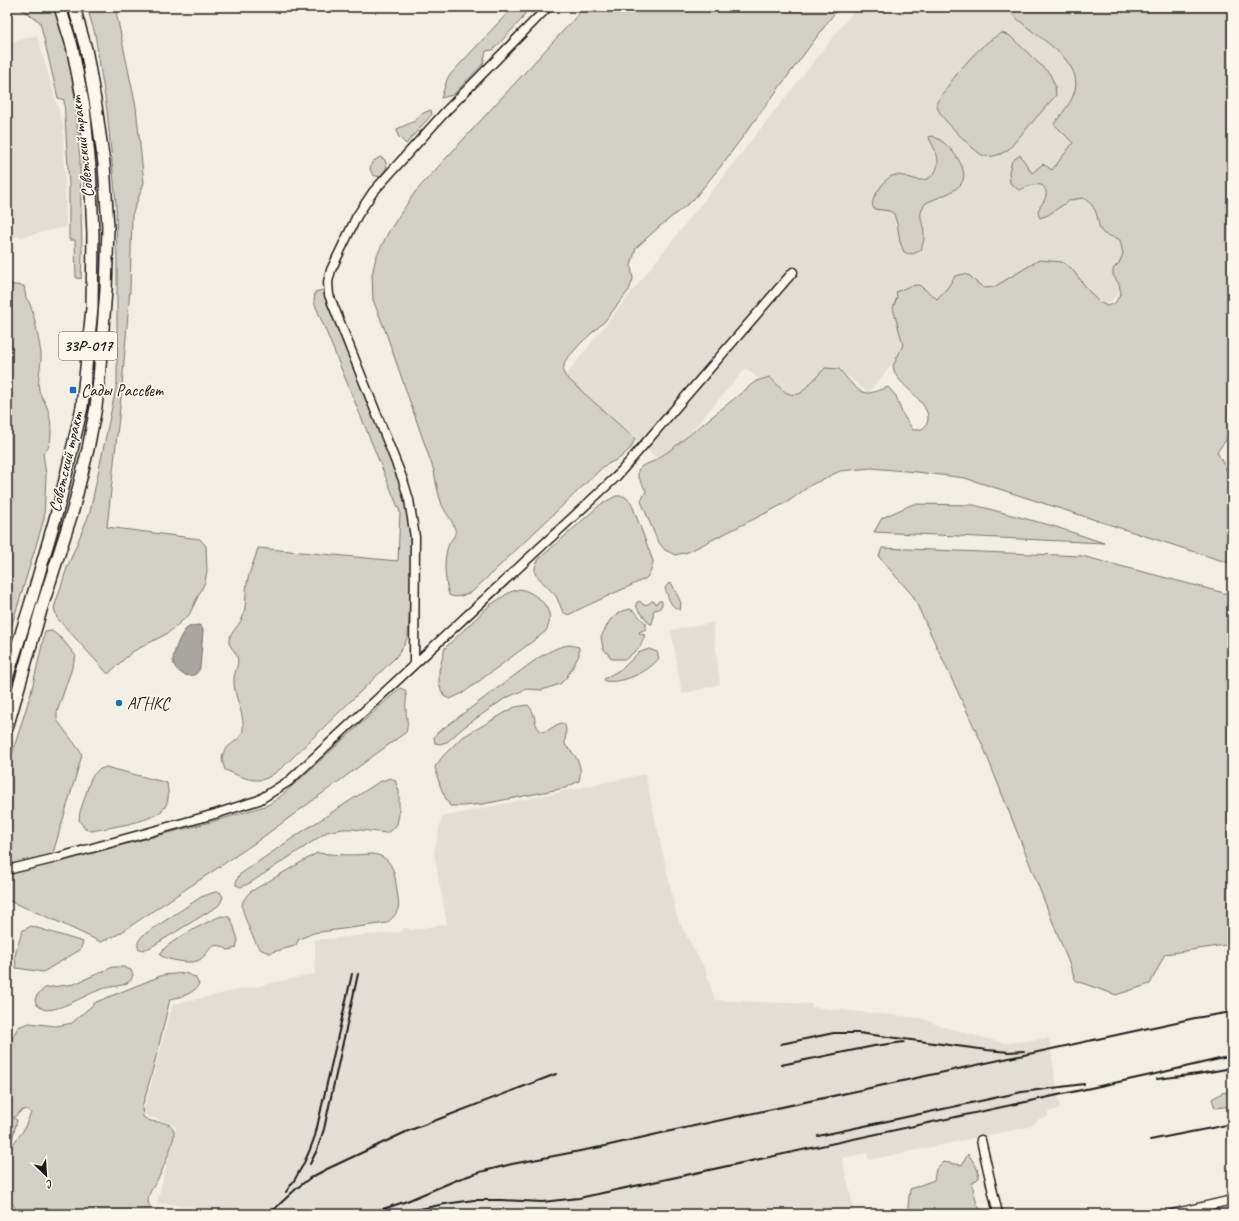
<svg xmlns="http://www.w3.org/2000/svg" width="1239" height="1221" viewBox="0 0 1239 1221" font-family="Caveat,sans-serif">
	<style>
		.built { fill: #e2ded5 }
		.green { fill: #d2cfc6; stroke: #777671; fill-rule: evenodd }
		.water { fill: #a9a6a0; stroke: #716f6b }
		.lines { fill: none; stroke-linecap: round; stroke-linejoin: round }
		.minor-casing { stroke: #1c1c1c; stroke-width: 11 }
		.highway-casing { stroke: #1c1c1c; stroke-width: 14 }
		.minor { stroke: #fbf7ec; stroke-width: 8 }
		.highway { stroke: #fbf7ec; stroke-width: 11 }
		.rail { stroke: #1c1c1c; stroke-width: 2 }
		.poi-dot { fill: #1f6fb2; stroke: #fbf7ec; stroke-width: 1.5 }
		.labels { text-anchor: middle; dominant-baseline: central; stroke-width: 3.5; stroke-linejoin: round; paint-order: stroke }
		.shield { fill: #fbf7ec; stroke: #5f5e5a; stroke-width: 1 }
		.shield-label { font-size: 16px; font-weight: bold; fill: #1c1c1c }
		.street-label { font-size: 17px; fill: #1c1c1c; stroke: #fbf7ec }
		.poi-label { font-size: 17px; fill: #1c1c1c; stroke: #fbf7ec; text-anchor: start }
	</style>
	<rect width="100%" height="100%" fill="#f2eee4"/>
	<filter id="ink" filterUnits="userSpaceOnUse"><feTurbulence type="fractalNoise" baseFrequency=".025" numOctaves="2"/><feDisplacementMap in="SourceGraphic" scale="8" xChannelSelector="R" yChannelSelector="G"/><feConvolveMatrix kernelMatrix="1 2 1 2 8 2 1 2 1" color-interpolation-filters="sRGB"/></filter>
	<g filter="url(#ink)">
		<g class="built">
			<polygon points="857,7 1093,7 1232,159 1028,399 907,347 868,393 839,369 795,414 746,368 663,464 565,376"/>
			<polygon points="37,35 63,125 66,227 22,237 7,236 7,44"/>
			<polygon points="713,623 720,684 682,694 671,630"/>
			<polygon points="645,774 676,912 679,922 706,971 715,1000 811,1004 812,1007 921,1018 944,1027 996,1041 1006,1043 1049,1038 1060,1109 1048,1112 1048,1117 1039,1119 1032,1126 869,1160 867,1153 842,1158 855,1214 207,1214 211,1209 157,1203 176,1127 174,1125 145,1115 143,1113 172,1006 174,1004 314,974 315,973 315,940 401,932 402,929 408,928 411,930 447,924 434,853 442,817"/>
		</g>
		<g class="green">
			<polygon points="18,7 55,7 68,53 75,98 80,160 82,256 81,279 76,278 75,240 69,240 69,185 64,100 58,98 40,22"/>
			<polygon points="87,7 115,7 136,107 144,183 132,215 130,289 121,398 107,527 200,539 206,546 207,571 205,582 189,615 168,633 132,652 108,674 57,618 54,608 67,568 90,512 117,383 117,262 116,203 107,110 95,34"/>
			<polygon points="513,7 528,7 522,19 493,50 486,51 483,64 453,95 441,98 448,77"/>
			<path d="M 585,7 L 839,7 L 721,166 L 693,200 L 659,227 L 636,248 L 631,266 L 633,279 L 629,290 L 605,321 L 581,343 L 565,361 L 563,371 L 565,376 L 635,439 L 631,448 L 620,458 L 604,466 L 472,592 C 464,595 457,599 449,595 C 445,580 443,561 448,546 C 450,540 457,536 455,529 C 454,523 445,512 442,505 C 438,494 436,483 434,471 L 385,330 L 373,300 L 372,275 L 376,257 L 389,231 L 415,192 Z"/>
			<path d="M 1007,7 L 1232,7 L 1232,432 L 1217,452 L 1232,480 L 1232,564 L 965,478 L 916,472 L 871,468 L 840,471 L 811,485 L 789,501 L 766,513 L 688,552 L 675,555 L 665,550 L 657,540 L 641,501 L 646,491 L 638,476 L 638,470 L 642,466 L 654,461 L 672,449 L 756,381 L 770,377 C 779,386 787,399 801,393 L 825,368 L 839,369 C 847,377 857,394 869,393 C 875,392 882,389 888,387 L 896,396 L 902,413 L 913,430 C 917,430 923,430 926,425 C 936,409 906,389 898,378 C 895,375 894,370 893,366 L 903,345 L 893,308 L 897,297 L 896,292 L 910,286 L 919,285 L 937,299 L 948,287 L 955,276 L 964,274 L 970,276 L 976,282 L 984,288 L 994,287 L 1039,260 L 1062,262 L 1071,268 L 1093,296 L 1099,302 L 1107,306 L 1115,303 L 1121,293 L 1119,284 L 1113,275 L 1113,269 L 1119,263 L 1123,254 L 1120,240 C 1115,236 1107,237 1103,233 C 1099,229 1099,225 1098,221 C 1097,211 1092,203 1083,198 L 1070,200 L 1048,215 L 1040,218 C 1034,208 1045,204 1046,195 C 1047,193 1046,191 1045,189 C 1041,180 1027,187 1019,190 L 1010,183 L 1009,172 L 1012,161 L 1020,155 L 1032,173 L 1043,164 L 1052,170 L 1073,143 L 1054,124 C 1060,116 1070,104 1073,96 C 1090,57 1024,34 1007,7 Z"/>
			<path d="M 1002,33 L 1010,36 L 1050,74 L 1055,86 L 1056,95 L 1008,150 C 1001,154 991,159 982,155 C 973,150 949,125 942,116 C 939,112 936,106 937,102 C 951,80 978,44 1002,33 Z"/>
			<polygon points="431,110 432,114 406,144 398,136 397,129 415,121 421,114"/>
			<path d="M 932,136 C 937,138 941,140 945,144 C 955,152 970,172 961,184 C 954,193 936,198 926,203 C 915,215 925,224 924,237 C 924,242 922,246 921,250 C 915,254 910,255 904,252 L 900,242 L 897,223 L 894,214 L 890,211 L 874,209 C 871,204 873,199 876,194 C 879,189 886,178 892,176 C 905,171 923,190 935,172 C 942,160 935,150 930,140 L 929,137 Z"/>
			<polygon points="380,157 385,160 387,167 380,177 373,175 370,169 372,162"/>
			<path d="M 7,284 L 24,286 L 26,298 C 33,303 39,342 41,353 C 42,365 37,377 39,390 C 40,396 45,401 47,407 C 51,417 55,447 43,453 L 46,475 L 44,519 L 7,641 Z"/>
			<path d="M 323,290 L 327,304 L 401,484 L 407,505 L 412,562 L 408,636 L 404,645 L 396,657 L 285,765 C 280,769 273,775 267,778 C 253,784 238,775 225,770 C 224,766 222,761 222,758 C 223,744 242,742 243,730 C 245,712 233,697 234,679 C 234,671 240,665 237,656 C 235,651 230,647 229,643 C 228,634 239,626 242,619 C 247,607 245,595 247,583 C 249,571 255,560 258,548 L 398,561 L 400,512 L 314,302 L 315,292 Z"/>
			<path d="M 616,496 L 624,496 L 631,502 L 653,561 C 652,568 651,574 645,579 L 584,607 L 568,615 L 563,612 L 556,596 L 535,574 L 535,567 L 539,559 L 601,504 Z"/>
			<polygon points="913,504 974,505 1053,526 1104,543 874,532 882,518"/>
			<polygon points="882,548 1082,556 1232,595 1232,944 1165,954 1150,984 1116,995 1076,981 983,746 913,596 879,557"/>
			<path d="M 669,583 L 672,584 L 681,603 L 680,610 C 670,607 668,597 665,588 Z"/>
			<path d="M 520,589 C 538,593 559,612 545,632 L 463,693 L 450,699 L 445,697 L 441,690 L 439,682 L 439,671 L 445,648 L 490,605 L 510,592 Z"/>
			<path d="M 640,601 L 643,605 L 648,604 L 652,601 L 655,602 L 656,604 L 659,601 L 662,601 L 662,605 L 659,609 L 654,610 C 652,615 654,619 652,624 L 650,624 L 637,608 L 636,603 Z"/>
			<path d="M 630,609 C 640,614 638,618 646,623 L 646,629 L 639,632 L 640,634 L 645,635 L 640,647 L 626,659 L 612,659 L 603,648 L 601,637 L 610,620 L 620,612 Z"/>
			<polygon points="52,631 62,639 76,656 57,712 57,720 80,751 82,755 53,853 50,856 7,867 7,770 31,693 45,632"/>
			<path d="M 570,645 L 579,647 L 579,655 L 574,665 L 566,678 L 560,684 L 542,690 L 526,689 L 504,699 L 464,727 L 447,742 L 439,744 L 435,743 L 434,737 L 437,733 L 538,658 C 549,652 558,646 570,645 Z"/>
			<path d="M 649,649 L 657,652 L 659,658 C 649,672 622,684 605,681 L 604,679 L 623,668 L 638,653 Z"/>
			<path d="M 400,688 L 405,690 C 408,698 405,702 406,709 C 406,719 409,722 406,732 L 252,845 L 117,935 L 101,942 L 52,919 L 7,900 L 7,875 L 222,819 L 268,805 L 280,797 Z"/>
			<path d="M 528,705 C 529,707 531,708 532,710 C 537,720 532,723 542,732 C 550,731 554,725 561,723 L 565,725 C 567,732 565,738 565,745 C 577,756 583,765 579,781 L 565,788 L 483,804 L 462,806 L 450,806 C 442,793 438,781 435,767 L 443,756 L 461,738 L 515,707 Z"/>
			<path d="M 106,767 L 167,783 C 168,791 170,799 165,807 C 156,822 110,827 92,831 L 85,829 L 79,820 L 80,812 L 91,778 L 98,770 Z"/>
			<polygon points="390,778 395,780 399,791 399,814 397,824 393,829 386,833 353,829 343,829 327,832 250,883 241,887 236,885 236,882 239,875 303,831 379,782"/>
			<path d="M 317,853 C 329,854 342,855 354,855 C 360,855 366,854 372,854 C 393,856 395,874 397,891 C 400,908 400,911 387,923 L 313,933 L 298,940 L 297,943 L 295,946 L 269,953 C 267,952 262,950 260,949 C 255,944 242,913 242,905 C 243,899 247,896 250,892 Z"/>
			<polygon points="215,892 220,892 223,897 221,902 218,906 151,947 143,950 138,948 138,942 142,936 201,897"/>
			<path d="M 221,916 L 229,917 L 232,921 L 238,940 L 236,948 L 228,950 C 210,936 208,958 197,961 C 190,964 166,960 160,955 C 162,944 209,921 221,916 Z"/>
			<polygon points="31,926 83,942 80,950 43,972 16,968 15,955 22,931"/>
			<path d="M 113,967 L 123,967 L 131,970 L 133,975 L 131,980 C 124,987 111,986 102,989 C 88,993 56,1014 43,1009 C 41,1008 39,1006 37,1005 L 35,1000 L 37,995 L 45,988 L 74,984 Z"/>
			<path d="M 185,973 L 195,977 L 199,984 C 194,994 181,997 170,999 L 155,1061 L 142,1108 L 143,1117 C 145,1118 148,1120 151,1121 C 158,1123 170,1121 173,1129 C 176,1134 172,1142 171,1147 C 168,1155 165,1164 161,1173 C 153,1190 134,1206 166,1214 L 20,1214 L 7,1197 L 7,1048 L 18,1027 L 29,1023 L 56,1026 L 72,1023 L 96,1002 L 163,975 ZM 26,1109 L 31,1113 L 23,1131 L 10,1148 L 17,1120 L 13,1118 L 21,1111 Z"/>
			<polygon points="1232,1091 1232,1106 1215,1108 1212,1099 1222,1093"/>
			<path d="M 968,1154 C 973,1161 979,1169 979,1178 L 972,1183 L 977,1205 L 985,1214 L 907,1214 L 910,1189 L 934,1180 L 936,1169 L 943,1162 L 962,1165 Z"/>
		</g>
		<path class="water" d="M 198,625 L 201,626 L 203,630 L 200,668 C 193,684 174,672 173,661 C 173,653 180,635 186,629 C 189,626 193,626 198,625 Z"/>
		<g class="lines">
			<defs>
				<g id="minor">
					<polyline points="414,664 415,537 409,500 403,480 329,295 328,282 331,270 357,216 373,192 446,111 548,7"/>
					<polyline points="7,870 56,858 215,814 259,800 289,781 616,477 793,272"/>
					<polyline points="981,1140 998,1214"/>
					<polyline points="1172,1214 1232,1200"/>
				</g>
				<g id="highway">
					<polyline points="7,678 30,605 59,505 82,407 92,308 93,234 90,167 84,107 72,46 60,7"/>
					<polyline points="7,728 41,610 73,510 88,449 96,407 99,379 106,290 108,227 104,164 96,106 86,49 74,7"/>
				</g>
			</defs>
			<use href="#minor" class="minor-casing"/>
			<use href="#highway" class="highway-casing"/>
			<use href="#minor" class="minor"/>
			<use href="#highway" class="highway"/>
			<g class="rail">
				<polyline points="781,1044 834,1033 858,1033 987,1050 1009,1052 1024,1051"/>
				<polyline points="781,1065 874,1046 904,1042"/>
				<polyline points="1157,1079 1198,1074 1232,1068"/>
				<polyline points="818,1136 1022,1092 1084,1084"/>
				<polyline points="1150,1140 1232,1124"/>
				<polyline points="310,1164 317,1150 324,1129 358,974"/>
				<path d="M 286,1192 C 299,1175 308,1157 315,1136 L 352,974"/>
				<polyline points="269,1214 297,1188 310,1178 327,1169 408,1131 556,1074"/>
				<polyline points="368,1214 407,1201 459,1179 480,1172 512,1164 601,1147 666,1132 1195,1018 1232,1012"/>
				<polyline points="395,1214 445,1204 474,1200 501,1200 542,1202 579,1198 1151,1075 1232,1056"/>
			</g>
		</g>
	</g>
	<g class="poi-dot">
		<rect x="69" y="386" width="8" height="8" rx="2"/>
		<circle cx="119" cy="703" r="4"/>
	</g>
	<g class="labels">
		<rect class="shield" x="59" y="332" width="58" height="28" rx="3"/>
		<g class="shield-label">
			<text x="88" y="346">33Р-017</text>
		</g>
		<g class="street-label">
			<text transform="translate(82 147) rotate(-97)">Советский тракт</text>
			<text transform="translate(66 462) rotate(-77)">Советский тракт</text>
		</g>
		<g class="poi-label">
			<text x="81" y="390">Сады Рассвет</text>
			<text x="127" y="703">АГНКС</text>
		</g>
	</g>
	<rect width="1239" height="1221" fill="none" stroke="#fbf7ec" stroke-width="24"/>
	<rect x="12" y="12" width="1215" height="1197" fill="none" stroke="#1c1c1c" stroke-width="1.5" filter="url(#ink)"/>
	<g transform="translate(46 1175) rotate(155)" stroke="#fbf7ec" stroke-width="3" paint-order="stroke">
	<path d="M0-3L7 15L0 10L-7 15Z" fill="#1c1c1c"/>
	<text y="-6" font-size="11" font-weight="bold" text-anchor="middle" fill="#1c1c1c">С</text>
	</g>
</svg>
